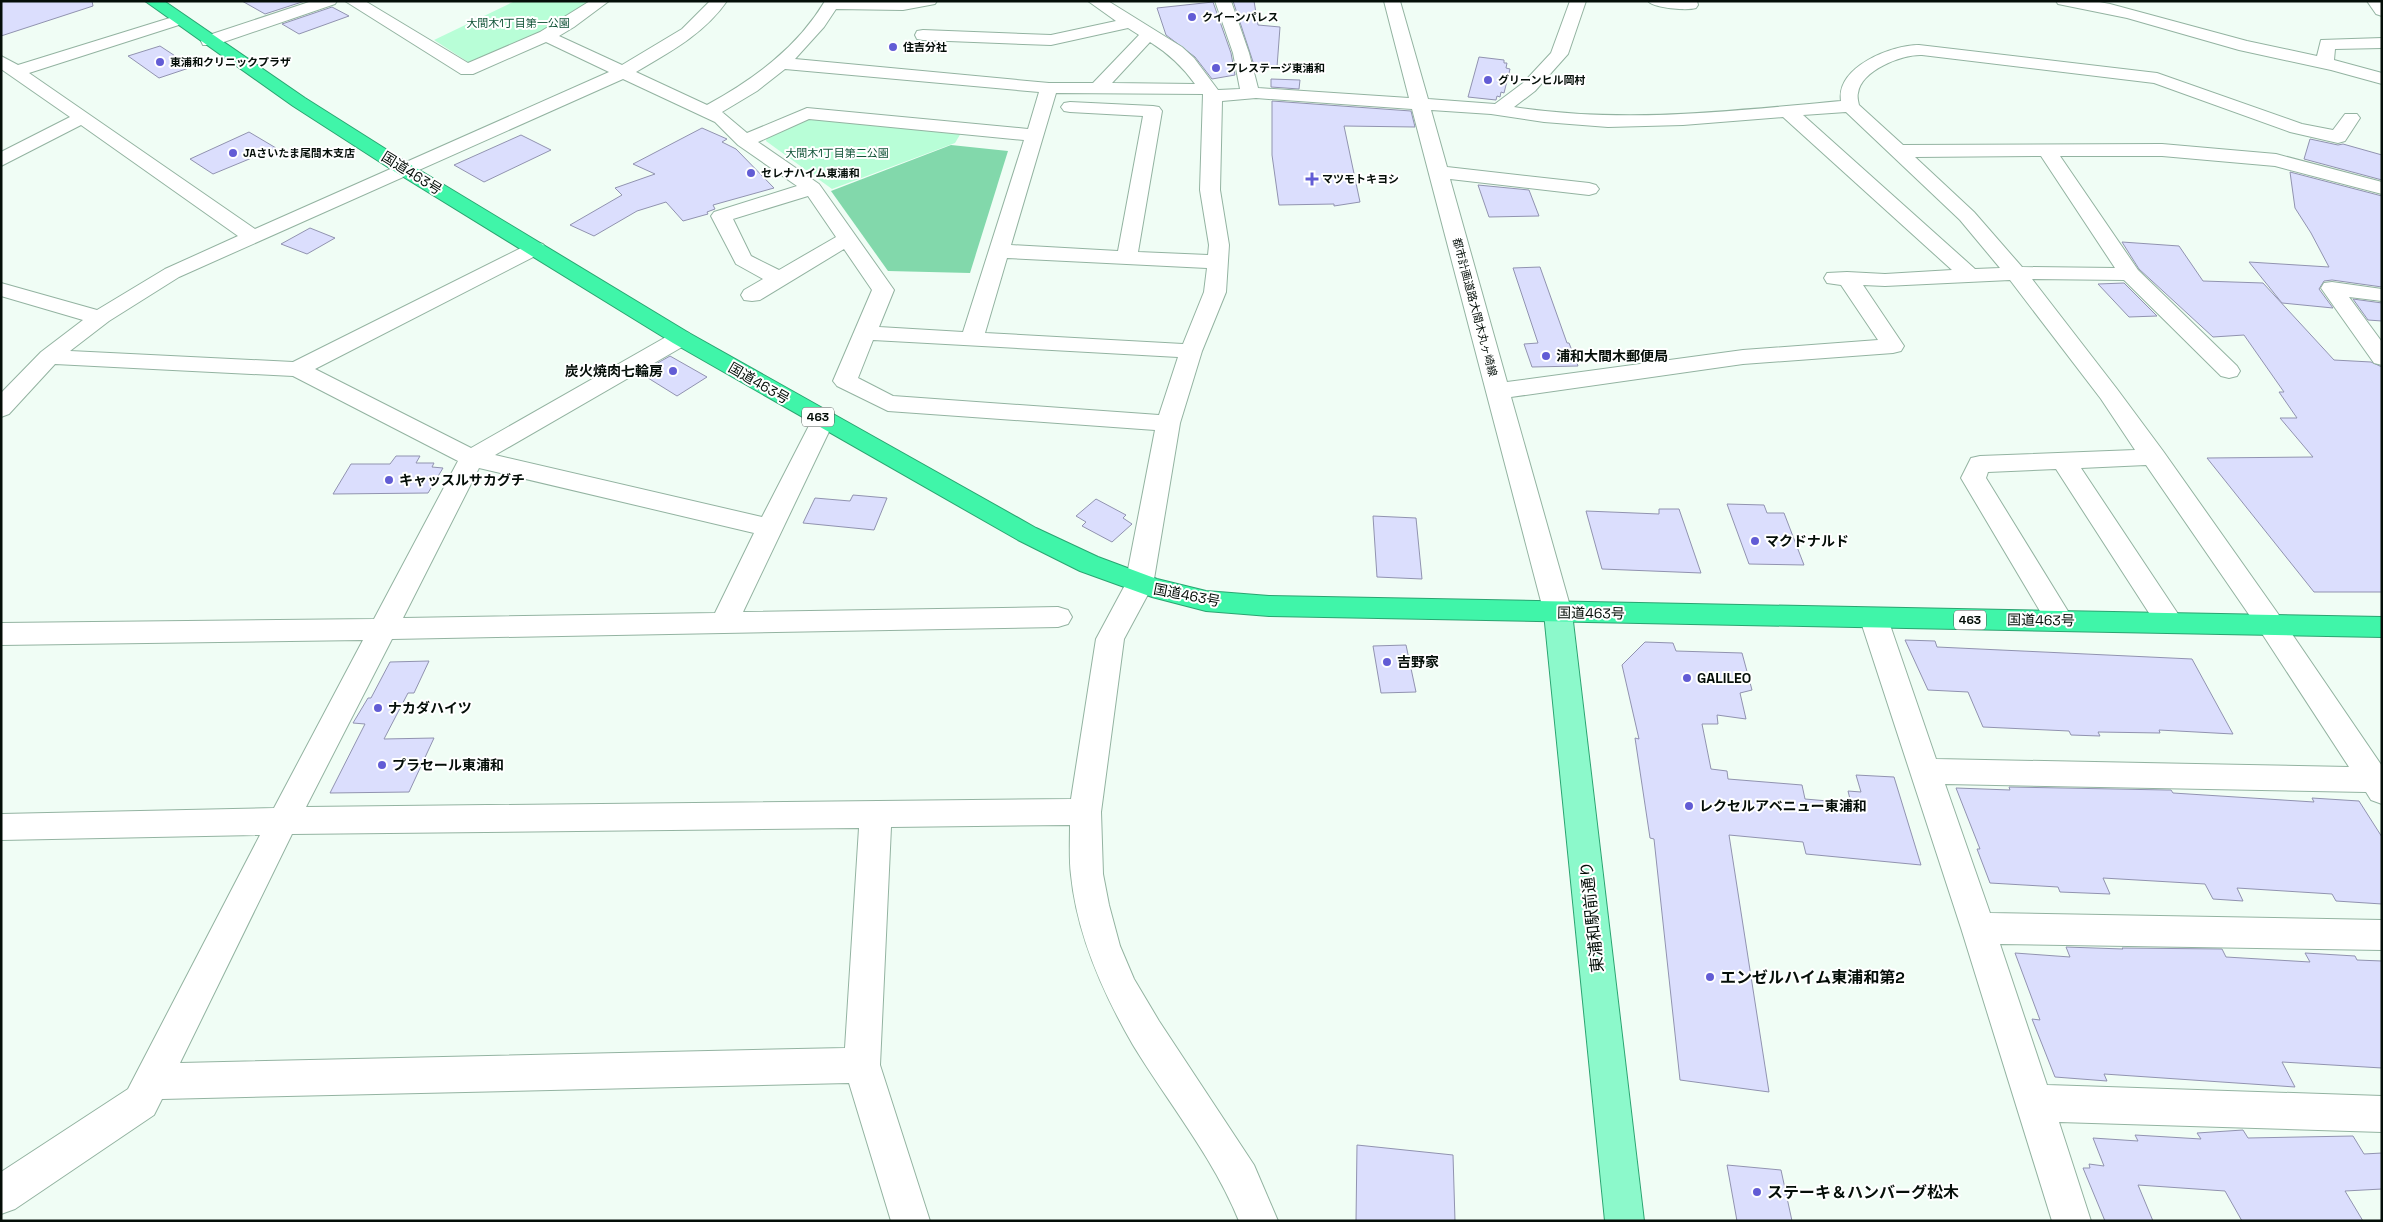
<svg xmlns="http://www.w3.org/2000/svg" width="2383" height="1222" viewBox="0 0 2383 1222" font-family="'Space Grotesk','Noto Sans JP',sans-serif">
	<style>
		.green { fill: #b8fed7 }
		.water { fill: #82d8ab }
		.building { fill: #dbdefd; stroke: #9193b0 }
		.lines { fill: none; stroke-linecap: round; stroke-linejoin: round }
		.minor-casing { stroke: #93b3a1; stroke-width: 2 }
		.major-casing { stroke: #2ba471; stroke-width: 2 }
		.highway-casing { stroke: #2ba471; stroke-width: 2 }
		.minor { fill: #fff; fill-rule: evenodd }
		.major { fill: #8cf9cb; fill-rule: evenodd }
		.highway { fill: #40f5a9; fill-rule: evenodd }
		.poi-dot { fill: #625cd5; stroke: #fff; stroke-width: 2 }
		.labels { text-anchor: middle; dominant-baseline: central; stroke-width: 4; stroke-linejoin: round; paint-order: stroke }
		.far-poi-label { font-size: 11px; font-weight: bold; fill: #040e08; stroke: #fff; text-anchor: start }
		.far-park-label { font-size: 11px; fill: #105337; stroke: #fff }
		.far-street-label { font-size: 11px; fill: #040e08; stroke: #fff }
		.shield { fill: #fff; stroke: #4f5652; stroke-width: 1 }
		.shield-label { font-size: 12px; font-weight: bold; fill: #040e08 }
		.street-label { font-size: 14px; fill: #040e08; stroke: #fff }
		.poi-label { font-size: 14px; font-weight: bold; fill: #040e08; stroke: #fff; text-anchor: start }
		.near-street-label { font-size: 16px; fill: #040e08; stroke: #fff }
		.near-poi-label { font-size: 16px; font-weight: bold; fill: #040e08; stroke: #fff; text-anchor: start }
	</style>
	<rect width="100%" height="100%" fill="#f0fdf5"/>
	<g class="green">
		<polygon points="515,1 586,2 589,5 558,25 477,61 468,62 434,40"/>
		<polygon points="818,118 961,133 955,143 832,189 766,141 767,137 804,119"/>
	</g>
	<polygon class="water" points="951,145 1008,151 970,273 888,271 831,191"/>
	<g class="building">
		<polygon points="1,1 92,1 93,6 1,36"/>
		<polygon points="242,1 305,1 265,14"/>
		<polygon points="1233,1 1254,1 1258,25 1280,27 1277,67 1256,71"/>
		<polygon points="1213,2 1231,53 1235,75 1212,79 1195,57 1166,35 1157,8"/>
		<polygon points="332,7 349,16 299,34 282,24"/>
		<polygon points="160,46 192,67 159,78 128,56"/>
		<polygon points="1479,57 1504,60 1504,63 1507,63 1506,68 1510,69 1504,93 1501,92 1500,97 1497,96 1496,100 1468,97"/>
		<polygon points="1271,79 1300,80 1299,89 1271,87"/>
		<polygon points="1272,101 1411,111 1415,127 1344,126 1360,202 1334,206 1334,204 1279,205 1272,155"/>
		<polygon points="702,128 727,139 722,142 736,149 774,188 713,205 715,209 707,212 708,214 683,221 666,202 637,211 594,236 570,225 622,195 615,188 655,174 633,164"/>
		<polygon points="249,132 276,148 213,174 190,159"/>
		<polygon points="521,135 551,150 484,182 454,165"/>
		<polygon points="2310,139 2338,145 2343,144 2382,155 2382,180 2304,159"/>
		<polygon points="2290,172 2382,196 2382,287 2332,280 2324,281 2319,289 2333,308 2282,303 2249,262 2329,267 2311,233 2295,208"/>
		<polygon points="1478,185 1529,190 1539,216 1489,217"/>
		<polygon points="310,228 335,238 307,254 281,244"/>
		<polygon points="2122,242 2179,246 2203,281 2263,283 2334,360 2371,362 2382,367 2382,592 2314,592 2207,458 2313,457 2280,418 2297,418 2279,392 2284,392 2244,335 2213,337 2139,269"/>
		<polygon points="1540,267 1567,343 1569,343 1578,366 1532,367 1524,344 1538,343 1513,268"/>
		<polygon points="2124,283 2157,316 2129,317 2098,284"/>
		<polygon points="2353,299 2382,303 2382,321 2368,320"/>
		<polygon points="670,356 707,377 677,396 640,373"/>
		<polygon points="396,456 420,456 416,463 434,463 432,467 443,468 428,493 333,494 351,464 390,464"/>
		<polygon points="853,495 887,498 874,530 803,523 815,498 850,501"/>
		<polygon points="1096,499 1126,515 1123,518 1132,524 1112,542 1082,526 1086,522 1076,516"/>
		<polygon points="1727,504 1764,505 1767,513 1784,513 1804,565 1749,564"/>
		<polygon points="1659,509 1679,509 1701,573 1602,569 1586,511 1659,514"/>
		<polygon points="1373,516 1416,518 1422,579 1377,577"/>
		<polygon points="1905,640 1935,641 1937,647 2192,659 2233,734 2159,730 2160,733 2098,732 2100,736 2071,735 2069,731 1983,727 1968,692 1928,690"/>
		<polygon points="1645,642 1673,643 1676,651 1742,653 1752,690 1740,693 1746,719 1717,715 1718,724 1702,724 1711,769 1727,771 1728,779 1802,785 1805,799 1851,803 1848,791 1861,792 1856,775 1894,777 1921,865 1806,854 1803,842 1729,835 1769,1092 1680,1080 1654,839 1650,838 1635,738 1639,739 1622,665"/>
		<polygon points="1406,645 1416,692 1381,693 1373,646"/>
		<polygon points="429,661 414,693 408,693 384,739 434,738 409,792 330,793 365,724 353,723 368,698 371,698 390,662"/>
		<polygon points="2009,787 2167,790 2171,790 2173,793 2314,802 2312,798 2359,801 2382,837 2382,904 2336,901 2332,894 2237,888 2243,901 2213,899 2205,884 2103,878 2110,894 2060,892 2058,887 1990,883 1977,849 1980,849 1956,788 2010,790"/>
		<polygon points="2066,947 2123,949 2122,948 2222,949 2226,957 2310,962 2305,953 2355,956 2357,960 2382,961 2382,1068 2282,1062 2295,1087 2104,1074 2107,1081 2055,1077 2032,1019 2040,1020 2015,953 2070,957"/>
		<polygon points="2243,1130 2248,1138 2353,1136 2364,1154 2382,1153 2382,1189 2345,1191 2363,1221 2242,1221 2225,1191 2138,1185 2153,1221 2105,1221 2083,1168 2090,1168 2089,1164 2104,1166 2093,1138 2138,1141 2135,1135 2201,1139 2197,1133"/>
		<polygon points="1357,1145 1453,1155 1455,1221 1356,1221"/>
		<polygon points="1727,1165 1781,1170 1792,1221 1737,1221"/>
	</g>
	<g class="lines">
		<defs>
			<g id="minor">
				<polygon points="312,1 337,1 335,4 215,45 203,45 201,41 203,37"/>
				<path d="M 345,1 L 365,1 L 468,63 L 540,32 L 590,1 L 609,1 L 574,27 L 559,36 L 622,65 L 682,29 L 710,1 L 727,1 C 704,34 670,52 636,72 L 707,105 C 754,79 797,48 825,1 L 937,1 L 935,4 L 903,10 L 836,9 L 824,27 L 795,59 L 1049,83 L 1093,83 L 1139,35 L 1128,28 L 1051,45 L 923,40 L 917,39 L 915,35 L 917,31 L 923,30 L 1051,35 L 1116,21 L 1088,1 L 1108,1 L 1182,47 L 1194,58 L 1218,90 L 1240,89 L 1233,53 L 1215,1 L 1231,1 L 1249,53 L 1258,88 L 1409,98 L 1384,1 L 1400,1 L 1428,99 L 1495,104 L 1523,83 L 1551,53 L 1570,1 L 1586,1 L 1568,54 L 1535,91 L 1514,107 C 1625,124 1730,111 1841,101 C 1836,67 1891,45 1919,45 L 2157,73 L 2302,124 L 2333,130 L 2345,114 L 2357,114 L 2360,118 L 2345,141 L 2338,143 L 2290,132 L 2154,83 L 1922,55 C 1903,54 1861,70 1858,93 C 1857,96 1858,101 1859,105 L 1903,145 L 2162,144 L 2276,154 L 2382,182 L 2382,194 L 2275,166 L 2162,156 L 2060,156 L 2138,270 L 2237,366 L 2240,371 L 2237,376 L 2229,378 L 2221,376 L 2124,280 L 2032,279 L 2117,389 L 2163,451 L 2281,618 L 2382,766 L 2382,804 L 2371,800 L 2366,792 L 1945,784 L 1990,913 L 2382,920 L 2382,950 L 2000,944 L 2047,1085 L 2382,1096 L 2382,1132 L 2059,1122 L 2091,1221 L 2052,1221 L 1961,928 L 1860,619 L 1864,612 L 1874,609 L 1884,612 L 1888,619 L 1936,759 L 2349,767 L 2261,632 L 2146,465 L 2081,468 L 2184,623 L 2180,630 L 2170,633 L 2160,630 L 2056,469 L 1988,472 L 1986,478 L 2074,621 L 2070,628 L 2060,631 L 2050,628 L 1961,478 L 1971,458 L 1980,456 L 2135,450 L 2101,399 L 2010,280 L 1885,286 L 1863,285 L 1904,346 L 1901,351 L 1893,353 L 1743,364 L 1511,397 L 1572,613 L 1568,620 L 1558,623 L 1548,620 L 1544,613 L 1412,109 L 1256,98 L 1222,101 L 1220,190 L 1229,245 L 1226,292 L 1202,351 L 1180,423 L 1153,585 L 1124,639 L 1101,812 L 1103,874 L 1109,905 L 1120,946 L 1134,979 L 1159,1021 L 1254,1165 L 1278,1221 L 1239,1221 C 1213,1157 1169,1104 1133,1045 C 1103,993 1077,935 1071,875 C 1069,859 1070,842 1070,825 L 891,827 L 880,1065 L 930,1221 L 891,1221 L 849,1083 L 162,1099 L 154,1115 L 15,1209 L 1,1214 L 1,1172 L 128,1089 L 260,835 L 1,840 L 1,814 L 274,808 L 363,640 L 1,645 L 1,623 L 374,619 L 458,461 L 293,376 L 55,364 L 9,414 L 1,417 L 1,393 L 41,352 L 83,320 L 1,296 L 1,283 L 97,310 L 165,269 L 238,236 L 81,125 L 1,166 L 1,152 L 70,117 L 1,69 L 1,56 L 18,65 L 173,17 L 185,17 L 187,20 L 185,23 L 29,73 L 255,229 L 609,72 L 546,42 L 473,74 L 461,74 ZM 1150,42 C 1169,54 1182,66 1195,84 L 1112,83 ZM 785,69 L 1039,92 L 1028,129 L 807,108 L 747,133 L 722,112 L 757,91 ZM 623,79 L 715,122 L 738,145 L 797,186 L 714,212 L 711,216 L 736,264 L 763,279 L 744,290 L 741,295 L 744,300 L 752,301 L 760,300 L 844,249 L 872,290 L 833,381 L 837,386 L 888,411 L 1155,430 L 1125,585 L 1096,639 L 1071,799 L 306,807 L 392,639 L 1058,627 L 1068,624 L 1072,617 L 1068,610 L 1058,607 L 743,612 L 835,419 L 831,414 L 823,411 L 815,414 L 762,517 L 495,455 L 689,343 L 692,338 L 689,333 L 681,331 L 673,333 L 471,448 L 315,369 L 543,252 L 546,248 L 543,244 L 536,242 L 529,244 L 293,362 L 70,351 L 109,321 L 179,277 ZM 1056,93 L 1203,94 L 1200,190 L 1209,245 L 1208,255 L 1138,252 L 1162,111 L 1159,107 L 1153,106 L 1070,102 L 1064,103 L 1061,107 L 1064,111 L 1070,112 L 1143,116 L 1118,251 L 1011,245 ZM 1431,110 L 1491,114 L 1544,122 L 1608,127 L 1683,125 L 1783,117 L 1952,270 L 1885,274 L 1847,272 L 1827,273 L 1824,278 L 1827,283 L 1841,285 L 1878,340 L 1743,350 L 1507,382 L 1450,179 L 1589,195 L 1596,193 L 1599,189 L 1596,185 L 1589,183 L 1447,167 ZM 1846,112 L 1960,220 L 2000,268 L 1975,269 L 1803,115 ZM 809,119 L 1024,140 L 963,332 L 879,327 L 894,290 L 819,184 L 758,142 ZM 2041,156 L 2115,268 L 2022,267 L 1974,212 L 1915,157 ZM 808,196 L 836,237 L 779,270 L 751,256 L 733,219 ZM 1007,258 L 1207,268 L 1204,292 L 1183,344 L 985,333 ZM 873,340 L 1178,357 L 1159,415 L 893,396 L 858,378 ZM 479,468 L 754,533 L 715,613 L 403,618 ZM 859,828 L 845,1048 L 180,1063 L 292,834 Z"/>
				<path d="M 1648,1 L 1697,1 L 1698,5 L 1696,8 C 1687,11 1653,8 1648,1 Z"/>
				<polygon points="2056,1 2094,1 2110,4 2247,41 2317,56 2321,40 2382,38 2382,48 2335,49 2334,60 2382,73 2382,84 2331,70 2239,50 2127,18 2058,4"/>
				<polygon points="2367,1 2382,1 2382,16 2376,14"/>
				<polygon points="2332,282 2382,289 2382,301 2349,297 2382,342 2382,365 2374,363 2321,288 2324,283"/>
			</g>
			<polygon id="major" points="1558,603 1568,606 1572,613 1644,1221 1605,1221 1544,613 1548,606"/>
			<polygon id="highway" points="145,1 164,1 305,98 411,165 689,333 1036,528 1098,557 1157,579 1206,591 1269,596 2382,617 2382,637 1269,616 1206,611 1152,597 1080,571 1018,540 673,343 397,173 293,106"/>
		</defs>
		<use href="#minor" class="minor-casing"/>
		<use href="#major" class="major-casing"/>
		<use href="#highway" class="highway-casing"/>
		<use href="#minor" class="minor"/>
		<use href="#major" class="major"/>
		<use href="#highway" class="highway"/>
	</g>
	<g class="poi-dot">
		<circle cx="1192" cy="17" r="5"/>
		<circle cx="893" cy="47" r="5"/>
		<circle cx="160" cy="62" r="5"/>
		<circle cx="1216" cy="68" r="5"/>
		<circle cx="1488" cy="80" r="5"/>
		<circle cx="233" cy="153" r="5"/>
		<circle cx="751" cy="173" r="5"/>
		<path d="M1309.5 171.5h5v5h5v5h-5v5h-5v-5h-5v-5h5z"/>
		<circle cx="1546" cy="356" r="5"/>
		<circle cx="673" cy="371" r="5"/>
		<circle cx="389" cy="480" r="5"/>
		<circle cx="1755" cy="541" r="5"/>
		<circle cx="1387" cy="662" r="5"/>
		<circle cx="1687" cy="678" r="5"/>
		<circle cx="378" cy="708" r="5"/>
		<circle cx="382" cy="765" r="5"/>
		<circle cx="1689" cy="806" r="5"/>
		<circle cx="1710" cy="977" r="5"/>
		<circle cx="1757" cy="1192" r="5"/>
	</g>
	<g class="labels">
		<g class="far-poi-label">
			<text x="1202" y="17">クイーンパレス</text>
			<text x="903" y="47">住吉分社</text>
			<text x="170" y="62">東浦和クリニックプラザ</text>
			<text x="1226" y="68">プレステージ東浦和</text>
			<text x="1498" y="80">グリーンヒル岡村</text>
			<text x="243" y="153">JAさいたま尾間木支店</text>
			<text x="761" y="173">セレナハイム東浦和</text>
			<text x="1322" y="179">マツモトキヨシ</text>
		</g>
		<g class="far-park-label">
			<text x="518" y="23">大間木1丁目第一公園</text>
			<text x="837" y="153">大間木1丁目第二公園</text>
		</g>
		<g class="far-street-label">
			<text transform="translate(1475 307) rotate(75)">都市計画道路大間木丸ヶ崎線</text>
		</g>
		<g class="shield">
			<rect x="802" y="407.5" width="32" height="19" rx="4"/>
			<rect x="1954" y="610.5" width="32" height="19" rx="4"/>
		</g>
		<g class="shield-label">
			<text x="818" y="417">463</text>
			<text x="1970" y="620">463</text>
		</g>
		<g class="street-label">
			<text transform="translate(412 173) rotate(32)">国道463号</text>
			<text transform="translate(759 383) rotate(30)">国道463号</text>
			<text transform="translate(1187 595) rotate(11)">国道463号</text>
			<text transform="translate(1591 613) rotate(1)">国道463号</text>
			<text transform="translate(2041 620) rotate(1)">国道463号</text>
		</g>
		<g class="poi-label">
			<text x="1556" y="356">浦和大間木郵便局</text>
			<text x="663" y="371" text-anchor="end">炭火焼肉七輪房</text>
			<text x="399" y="480">キャッスルサカグチ</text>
			<text x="1765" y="541">マクドナルド</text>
			<text x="1397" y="662">吉野家</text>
			<text x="1697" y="678">GALILEO</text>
			<text x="388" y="708">ナカダハイツ</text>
			<text x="392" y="765">プラセール東浦和</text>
			<text x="1699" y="806">レクセルアベニュー東浦和</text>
		</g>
		<g class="near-street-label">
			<text transform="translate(1592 917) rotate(-96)">東浦和駅前通り</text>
		</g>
		<g class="near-poi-label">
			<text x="1720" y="977">エンゼルハイム東浦和第2</text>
			<text x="1767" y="1192">ステーキ＆ハンバーグ松木</text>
		</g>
	</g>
	<rect width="2383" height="1222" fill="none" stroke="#040e08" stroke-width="5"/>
</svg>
